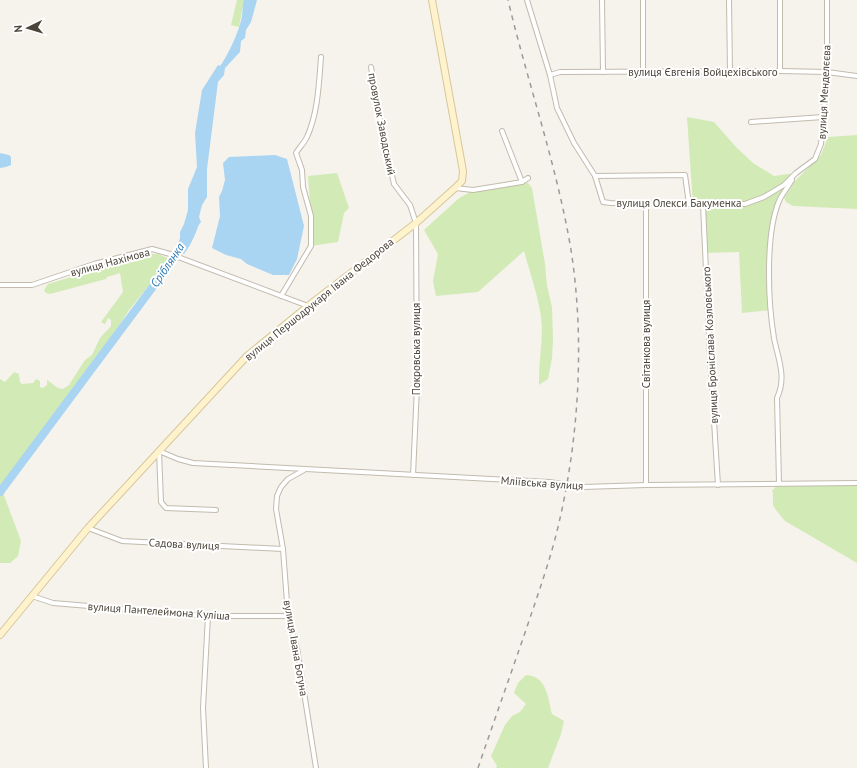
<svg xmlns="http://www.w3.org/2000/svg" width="857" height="768" viewBox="0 0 857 768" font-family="'PT Sans',sans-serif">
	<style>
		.green { fill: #d2eab5 }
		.water { fill: #a9d4f2 }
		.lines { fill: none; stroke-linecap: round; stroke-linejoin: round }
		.river { stroke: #a9d4f2; stroke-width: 8 }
		.street-casing { stroke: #c2bbae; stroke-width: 6 }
		.secondary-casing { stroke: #d6c79b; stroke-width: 8 }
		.street { stroke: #fff; stroke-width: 4 }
		.secondary { stroke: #fff3cd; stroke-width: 6 }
		.rail { stroke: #9a9a9a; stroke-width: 1.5; stroke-dasharray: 5 5; stroke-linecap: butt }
		.labels { text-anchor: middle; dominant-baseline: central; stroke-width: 4; stroke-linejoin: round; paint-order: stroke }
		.street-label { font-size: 11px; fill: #4b4439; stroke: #fff }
		.water-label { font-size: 12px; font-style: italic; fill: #2e7ab2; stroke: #fff }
	</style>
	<rect width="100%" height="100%" fill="#f6f3ec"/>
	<g class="green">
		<polygon points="237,0 244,0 239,27 231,25"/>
		<polygon points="687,117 714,122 736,147 753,163 774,176 796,173 779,201 769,249 772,310 742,313 739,252 705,253 703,205 693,204"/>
		<polygon points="857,135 857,209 793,206 786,202 784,198 795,181 821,155 828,137"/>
		<polygon points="337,173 349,208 344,213 338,242 311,246 311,216 308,176"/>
		<path d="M 522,182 L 528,183 L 532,188 L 545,264 L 547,286 L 552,307 L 553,340 L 552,358 L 548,379 L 539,385 C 538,362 544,339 541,317 C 538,295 530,273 524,251 L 478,292 L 436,296 L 433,281 L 438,254 L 424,230 L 458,199 L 473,190 Z"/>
		<polygon points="148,254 158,254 170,259 129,310 107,345 62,407 50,426 2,490 21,541 18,556 10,563 0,563 0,379 5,382 14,372 19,374 20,382 22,384 33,383 36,379 40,381 40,387 43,388 47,385 47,380 58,388 63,389 69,385 85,360 92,355 100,338 111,326 111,320 108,318 105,324 101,322 123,292 120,273 107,277 106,279 50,294 46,293 44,290 48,284"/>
		<polygon points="779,483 857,483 857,563 785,521 776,510 773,505 773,493 772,491"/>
		<path d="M 526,675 C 547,676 548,698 552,714 L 564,721 L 561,734 L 548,768 L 496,768 L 497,766 L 491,756 L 505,725 L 512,716 L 520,712 L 526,704 L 514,693 L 518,683 Z"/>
	</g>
	<g class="water">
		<path d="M 244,0 L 257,0 L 251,22 L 246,30 L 245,38 L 241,41 L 240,52 L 225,68 L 224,75 L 218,82 L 207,169 L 207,197 L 202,205 L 199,217 L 201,222 C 197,227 197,231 194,237 C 191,243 188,249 184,254 L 175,252 L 180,238 L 180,232 L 184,224 L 188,210 L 188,189 L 197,167 L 195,133 L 202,90 L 218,65 L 220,66 C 228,56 240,29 242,16 C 243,11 242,5 244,0 Z"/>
		<polygon points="0,153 9,155 11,157 11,165 6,167 0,168"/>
		<polygon points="275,155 287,159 304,226 297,259 289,275 273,275 247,264 241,259 226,255 212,248 220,216 219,197 222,191 225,180 223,163 229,157"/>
	</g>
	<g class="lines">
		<polyline class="river" points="0,492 178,253 184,244"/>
		<defs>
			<g id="street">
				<polyline points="527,0 550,75 557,108 574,143 595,176 603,202 610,203 745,204 764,197 784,185 796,173 815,159 821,144 827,72 827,0"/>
				<polyline points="602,0 603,72"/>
				<polyline points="643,0 643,72"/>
				<polyline points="729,0 730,72"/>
				<polyline points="371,67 383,136 394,184 410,205 416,223 417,387 413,475"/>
				<polyline points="780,71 780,0"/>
				<polyline points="550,75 560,72 780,71 827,72 857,76"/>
				<polyline points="751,122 823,117"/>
				<polyline points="502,131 522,182"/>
				<polyline points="595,176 685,175 689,204"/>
				<polyline points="455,188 473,190 522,182 528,178"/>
				<polyline points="703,205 710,357 718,485"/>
				<polyline points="0,285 32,285 94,264 152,249 170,254 308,306"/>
				<path d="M 281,296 L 311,246 L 311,216 L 303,187 L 302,170 L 296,153 C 299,148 304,143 307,137 C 318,113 319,83 321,57"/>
				<polyline points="304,470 288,479 281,487 277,496 276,509 283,549 288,616 297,648 316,768"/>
				<path d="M 779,483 L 777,398 C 787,377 778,359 774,338 C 768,302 765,235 779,201 C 782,194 788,187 792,180"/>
				<polyline points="646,485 646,204"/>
				<polyline points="216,510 166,508 161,502 159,451 178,459 193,463 549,482 583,487 646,485 857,483"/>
				<polyline points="88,528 122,541 283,549"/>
				<polyline points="32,596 53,603 208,616 288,616"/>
				<polyline points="206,768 203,708 208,616"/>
			</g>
			<polyline id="secondary" points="0,635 88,528 247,356 308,306 416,223 455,188 462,181 463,171 432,0"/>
		</defs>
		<use href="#street" class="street-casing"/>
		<use href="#secondary" class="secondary-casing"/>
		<use href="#street" class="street"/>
		<use href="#secondary" class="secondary"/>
		<path class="rail" d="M 478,768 C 495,718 513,668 530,618 C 540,588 551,557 558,527 C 579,439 585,340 571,250 C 557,166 528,84 508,0"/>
	</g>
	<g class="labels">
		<g class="street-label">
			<text x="703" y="72">вулиця Євгенія Войцехівського</text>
			<text transform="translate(824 92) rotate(-87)">вулиця Менделєєва</text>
			<text transform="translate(382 124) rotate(79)">провулок Заводський</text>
			<text x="679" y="203">вулиця Олекси Бакуменка</text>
			<text transform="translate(110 262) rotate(-15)">вулиця Нахімова</text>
			<text transform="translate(319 299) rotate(-39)">вулиця Першодрукаря Івана Федорова</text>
			<text transform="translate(646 344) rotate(-90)">Світанкова вулиця</text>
			<text transform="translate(710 345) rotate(-93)">вулиця Броніслава Козловського</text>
			<text transform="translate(416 349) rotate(-90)">Покровська вулиця</text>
			<text transform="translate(542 483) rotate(4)">Мліївська вулиця</text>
			<text transform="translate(184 544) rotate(3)">Садова вулиця</text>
			<text transform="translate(159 611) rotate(4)">вулиця Пантелеймона Куліша</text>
			<text transform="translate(296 648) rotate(80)">вулиця Івана Богуна</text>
		</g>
		<g class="water-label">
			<text transform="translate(167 265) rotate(-56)">Сріблянка</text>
		</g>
	</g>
	<g transform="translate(28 28) rotate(265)" stroke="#ffffff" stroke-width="3" paint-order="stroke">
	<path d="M0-3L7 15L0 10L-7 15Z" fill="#4b4439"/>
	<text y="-6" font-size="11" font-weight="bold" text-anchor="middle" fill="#4b4439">N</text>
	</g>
</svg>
